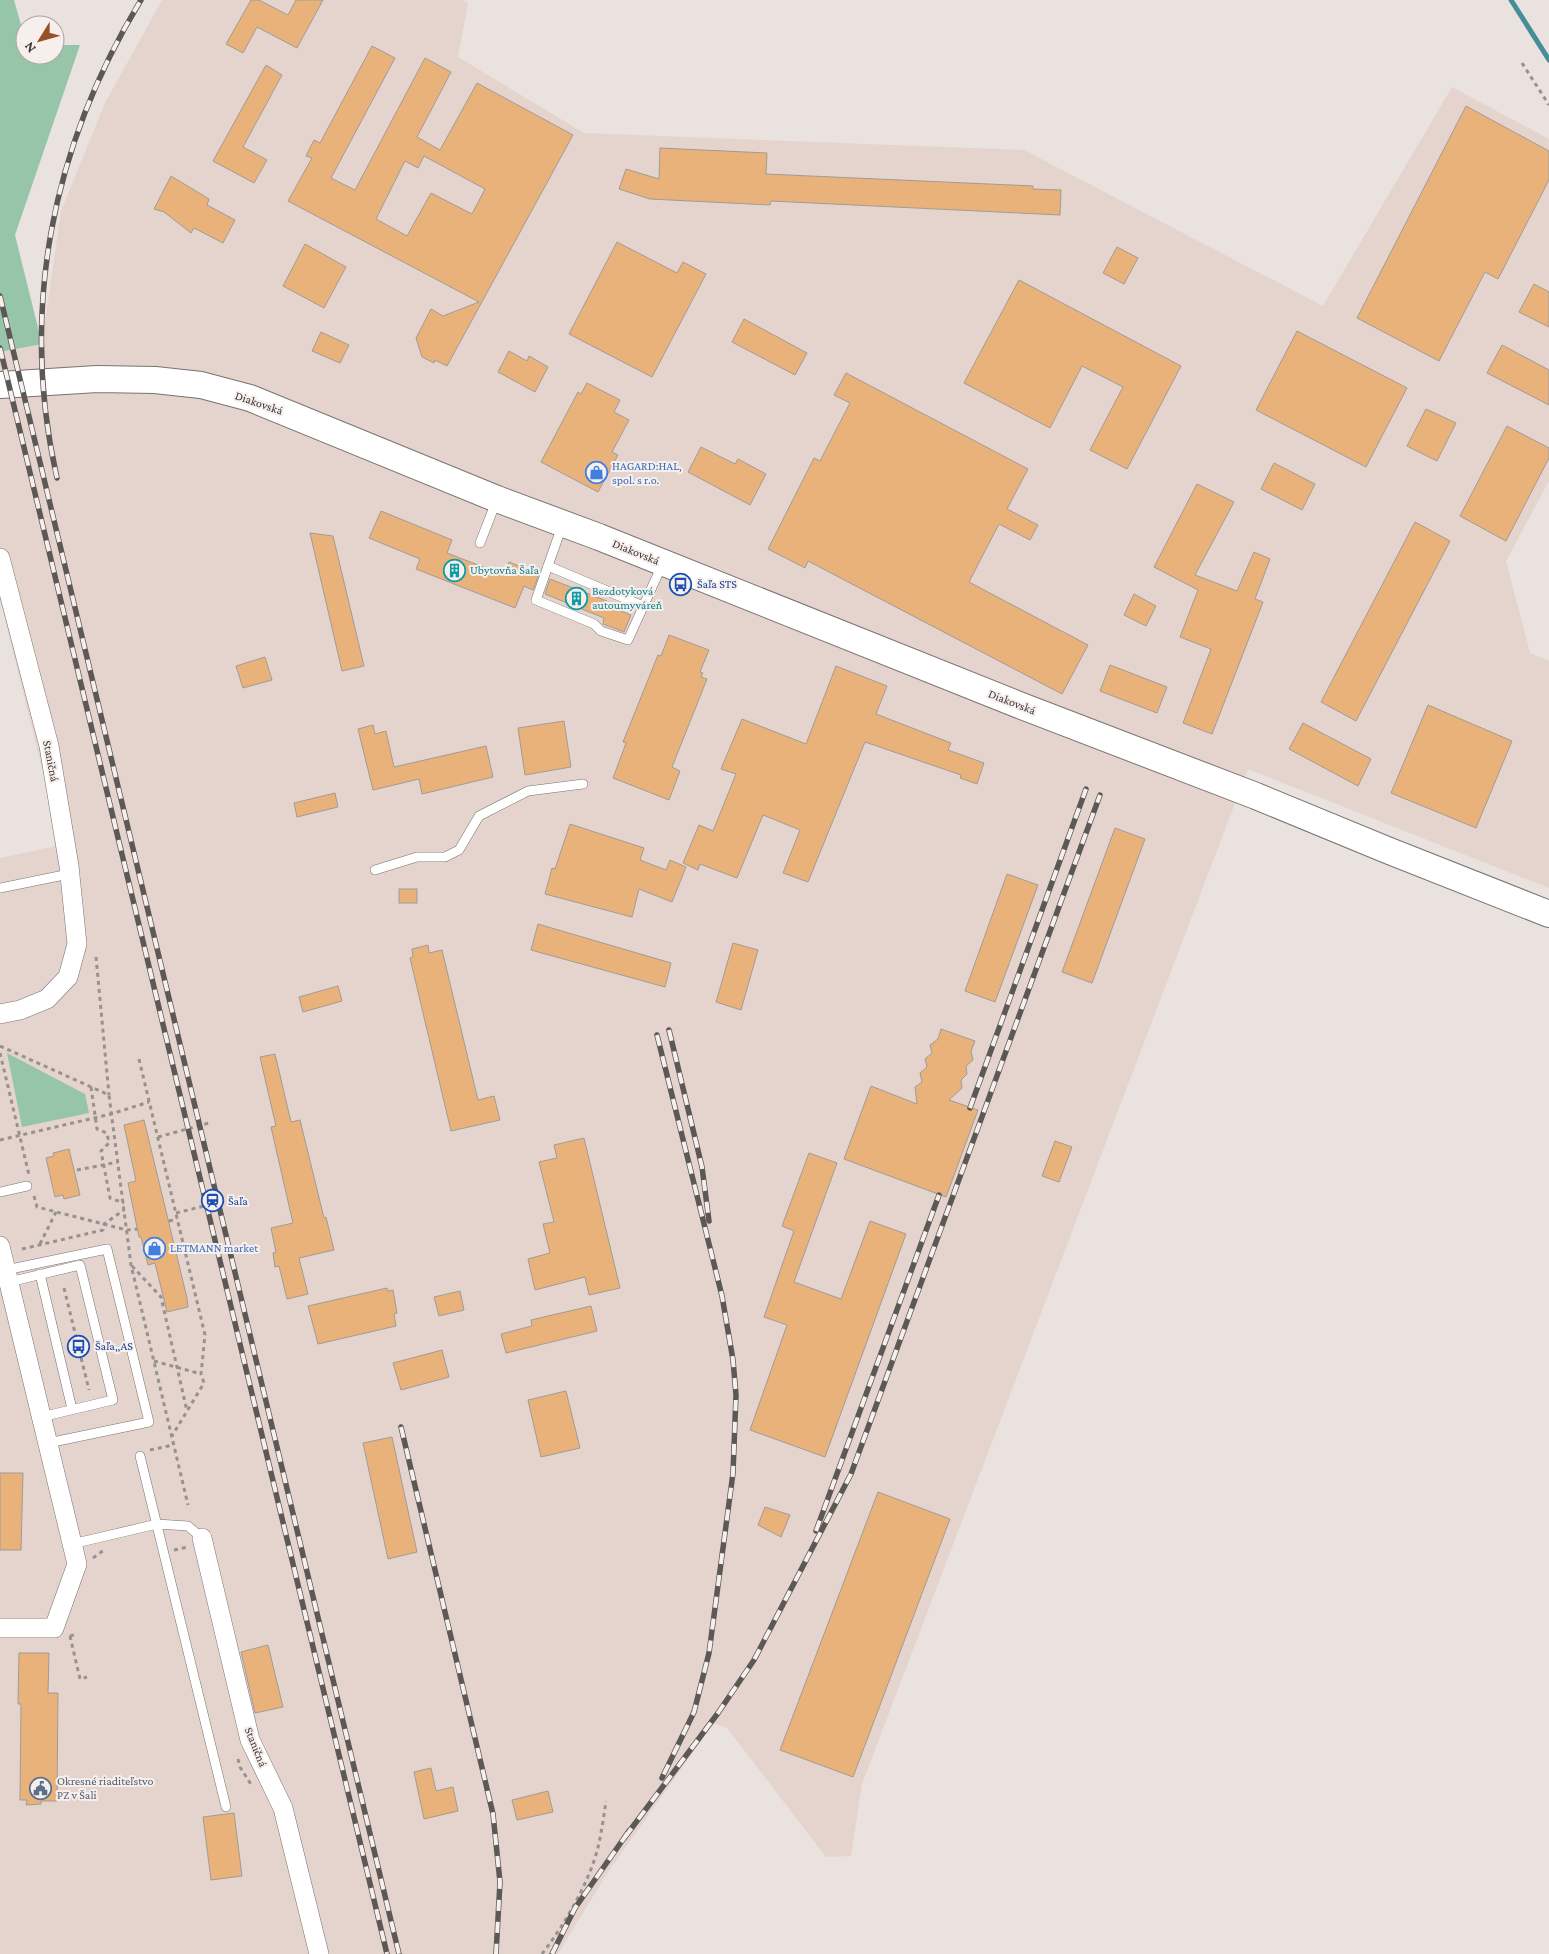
<svg xmlns="http://www.w3.org/2000/svg" width="1549" height="1954" viewBox="0 0 1549 1954" font-family="'Crimson Pro',serif">
	<style>
		.built { fill: #e4d4cd }
		.green { fill: #97c5aa }
		.lines { fill: none; stroke-linecap: round; stroke-linejoin: round }
		.stream { stroke: #468f98; stroke-width: 5 }
		.building { fill: #e9b27a; stroke: #a19b96; fill-rule: evenodd }
		.lane-casing { stroke: #79726f; stroke-width: 10 }
		.street-casing { stroke: #79726f; stroke-width: 20 }
		.secondary-casing { stroke: #79726f; stroke-width: 28 }
		.path { stroke: #97928f; stroke-width: 3; stroke-dasharray: 4 4; stroke-linecap: butt }
		.lane { stroke: #fff; stroke-width: 9 }
		.street { stroke: #fff; stroke-width: 19 }
		.secondary { stroke: #fff; stroke-width: 26 }
		.rail-casing { stroke: #5c5856; stroke-width: 5.5 }
		.rail { stroke: #f7efec; stroke-width: 4; stroke-dasharray: 11; stroke-linecap: butt }
		.labels { text-anchor: middle; dominant-baseline: central; stroke-width: 4; stroke-linejoin: round; paint-order: stroke }
		.street-label { font-size: 12px; fill: #3c3937; stroke: #f7efec }
		.shop-label { font-size: 12px; fill: #366cbe; stroke: #f7efec; text-anchor: start }
		.culture-label { font-size: 12px; fill: #0d838f; stroke: #f7efec; text-anchor: start }
		.transit-label { font-size: 12px; fill: #164399; stroke: #f7efec; text-anchor: start }
		.service-label { font-size: 12px; fill: #4e5e75; stroke: #f7efec; text-anchor: start }
	</style>
	<rect width="100%" height="100%" fill="#eae2df"/>
	<polygon class="built" points="162,0 462,0 468,3 458,57 584,133 1024,150 1323,306 1452,87 1549,139 1549,481 1506,561 1530,653 1549,661 1549,888 1248,769 862,1784 851,1856 826,1857 727,1728 714,1723 608,1872 558,1954 0,1954 0,858 61,845 0,600 0,352 42,343 61,211 105,103"/>
	<g class="green">
		<polygon points="0,0 14,0 25,39 25,55 55,55 55,45 80,45 15,235 42,344 0,352"/>
		<polygon points="7,1053 85,1094 89,1113 22,1127"/>
	</g>
	<g class="lines">
		<polyline class="stream" points="1511,0 1549,60"/>
	</g>
	<g class="building">
		<polygon points="251,0 259,0 288,15 296,0 323,0 297,48 257,27 243,53 226,44"/>
		<path d="M 372,46 L 395,58 L 331,178 L 355,190 L 425,58 L 451,72 L 417,137 L 440,150 L 477,83 L 573,135 L 447,366 L 435,360 L 434,363 L 422,357 L 416,338 L 431,309 L 443,316 L 479,302 L 288,201 L 312,158 L 306,156 L 314,140 L 320,143 ZM 424,156 L 485,189 L 472,214 L 431,193 L 407,236 L 376,219 L 405,161 L 418,168 Z"/>
		<polygon points="266,65 282,75 243,147 267,160 254,183 213,161"/>
		<polygon points="1466,106 1549,151 1549,180 1498,279 1485,272 1439,361 1357,318"/>
		<polygon points="660,148 767,153 766,174 1033,186 1033,189 1061,190 1060,215 771,201 770,205 650,199 619,189 626,169 659,179"/>
		<polygon points="171,176 209,199 207,205 235,220 223,243 194,228 191,233 164,212 154,209"/>
		<polygon points="617,242 677,273 683,262 706,274 652,377 569,334"/>
		<polygon points="305,244 346,267 324,308 283,286"/>
		<polygon points="1117,247 1138,258 1124,284 1103,273"/>
		<polygon points="1019,280 1181,366 1127,469 1090,450 1123,387 1082,366 1050,428 964,383"/>
		<polygon points="1534,284 1549,292 1549,327 1519,312"/>
		<polygon points="744,319 807,353 795,375 732,342"/>
		<polygon points="1297,331 1407,388 1366,467 1256,410"/>
		<polygon points="321,332 349,345 340,363 312,351"/>
		<polygon points="1502,345 1549,370 1549,405 1487,373"/>
		<polygon points="509,351 527,361 529,356 548,367 535,392 498,372"/>
		<polygon points="846,373 1028,469 1007,509 1038,525 1030,540 999,524 969,582 1088,645 1062,694 808,561 805,568 768,549 814,458 820,461 850,403 834,395"/>
		<polygon points="587,383 620,400 614,412 629,420 612,452 618,455 598,492 541,462 578,392 581,394"/>
		<polygon points="1426,409 1456,423 1437,461 1407,446"/>
		<polygon points="1507,426 1549,448 1549,458 1506,541 1460,516"/>
		<polygon points="701,447 735,464 738,459 766,474 750,505 688,472"/>
		<polygon points="1274,463 1315,484 1302,510 1261,489"/>
		<polygon points="1197,484 1234,502 1195,575 1237,591 1254,552 1270,559 1255,599 1263,602 1212,734 1183,723 1211,649 1180,637 1198,590 1154,567"/>
		<polygon points="381,511 452,540 447,553 504,575 509,562 539,574 533,590 524,586 515,608 416,569 420,559 369,538"/>
		<polygon points="1415,522 1450,541 1356,721 1321,702"/>
		<polygon points="310,533 333,536 364,666 342,671"/>
		<polygon points="550,579 607,601 606,605 631,615 624,632 603,624 604,618 545,594"/>
		<polygon points="1134,594 1156,606 1146,626 1124,615"/>
		<polygon points="669,635 709,650 700,672 703,673 701,677 707,679 672,767 680,771 669,800 613,778 626,743 623,742 658,655 661,656"/>
		<polygon points="265,657 272,680 243,688 236,666"/>
		<polygon points="1110,665 1167,687 1157,713 1100,691"/>
		<polygon points="836,666 887,686 876,714 951,743 948,750 984,763 977,784 960,778 961,775 865,742 808,882 783,873 800,830 763,815 737,878 700,864 698,870 683,863 699,825 713,831 736,774 721,769 742,719 806,744"/>
		<polygon points="1428,705 1512,741 1476,828 1391,793"/>
		<polygon points="564,721 571,767 525,775 518,728"/>
		<polygon points="1303,723 1371,759 1358,786 1289,749"/>
		<polygon points="373,725 375,734 386,731 394,767 486,746 493,777 422,794 419,779 373,790 358,729"/>
		<polygon points="335,793 338,807 297,817 294,803"/>
		<polygon points="570,824 644,848 640,860 666,870 670,860 686,867 672,902 639,889 632,917 545,894 552,868 555,869"/>
		<polygon points="1115,828 1145,839 1092,983 1062,972"/>
		<polygon points="1007,874 1038,885 995,1002 965,991"/>
		<rect x="399" y="889" width="18" height="14"/>
		<polygon points="538,924 671,963 665,987 531,950"/>
		<polygon points="733,943 758,950 741,1010 716,1002"/>
		<polygon points="428,945 429,953 442,950 478,1100 494,1096 500,1120 451,1131 410,958 413,957 412,949"/>
		<polygon points="338,986 342,1001 303,1012 299,997"/>
		<polygon points="941,1029 975,1041 971,1051 973,1060 966,1066 967,1074 961,1080 962,1088 949,1100 978,1110 946,1197 844,1159 871,1086 917,1104 915,1087 922,1082 920,1073 927,1067 925,1059 932,1053 930,1045 938,1039"/>
		<polygon points="275,1054 291,1122 300,1120 324,1218 326,1217 334,1250 299,1258 308,1294 287,1299 279,1266 275,1267 273,1253 276,1252 271,1228 293,1223 271,1127 276,1126 260,1057"/>
		<polygon points="144,1120 187,1298 188,1307 167,1312 155,1263 148,1265 141,1237 139,1237 128,1183 136,1181 124,1125"/>
		<polygon points="584,1138 620,1288 589,1295 585,1277 535,1290 528,1259 550,1253 543,1224 554,1222 539,1162 557,1158 554,1145"/>
		<polygon points="1055,1141 1072,1147 1059,1182 1042,1176"/>
		<polygon points="69,1149 80,1195 64,1199 63,1195 55,1197 46,1158 54,1156 53,1153"/>
		<polygon points="809,1153 837,1163 794,1282 841,1299 870,1221 906,1234 825,1457 750,1430 787,1325 764,1317 794,1231 782,1226"/>
		<polygon points="387,1288 388,1291 393,1290 397,1313 394,1314 396,1326 318,1344 308,1306"/>
		<polygon points="460,1291 464,1310 439,1316 434,1297"/>
		<polygon points="591,1306 597,1331 506,1353 501,1334 532,1326 531,1320"/>
		<polygon points="442,1350 449,1377 401,1390 393,1363"/>
		<polygon points="566,1391 580,1448 541,1457 528,1400"/>
		<polygon points="392,1437 417,1552 388,1559 363,1443"/>
		<polygon points="0,1473 23,1473 21,1550 0,1550"/>
		<polygon points="878,1492 950,1519 853,1777 780,1750"/>
		<polygon points="765,1507 790,1515 781,1537 758,1525"/>
		<polygon points="268,1645 283,1707 255,1713 241,1652"/>
		<polygon points="19,1653 49,1653 48,1693 58,1693 57,1801 41,1801 41,1804 26,1805 27,1800 20,1800 21,1704 18,1704"/>
		<polygon points="431,1768 436,1791 453,1787 458,1811 424,1819 414,1772"/>
		<polygon points="548,1791 553,1812 517,1820 512,1800"/>
		<polygon points="234,1813 242,1876 211,1880 203,1817"/>
	</g>
	<g class="lines">
		<defs>
			<g id="lane">
				<polyline points="562,526 536,600 594,624 601,631 628,640 662,565"/>
				<polyline points="480,543 496,502"/>
				<polyline points="548,566 643,606"/>
				<polyline points="375,870 417,857 445,857 459,850 479,816 528,791 583,784"/>
				<polyline points="0,888 69,874"/>
				<polyline points="0,1192 27,1186"/>
				<polyline points="6,1270 107,1249 149,1422 48,1443"/>
				<polyline points="40,1274 72,1409"/>
				<polyline points="9,1282 80,1265 113,1400 41,1417"/>
				<polyline points="140,1456 226,1807"/>
				<polyline points="72,1544 157,1524 188,1526 202,1538"/>
			</g>
			<g id="street">
				<polyline points="0,558 49,746 69,866 77,944 68,977 47,999 20,1010 0,1014"/>
				<polyline points="0,1246 77,1564 54,1628 0,1628"/>
				<polyline points="202,1538 250,1740 283,1808 319,1954"/>
			</g>
			<polyline id="secondary" points="0,385 97,379 155,380 201,385 250,398 497,499 599,537 1019,705 1256,796 1387,850 1549,914"/>
		</defs>
		<use href="#lane" class="lane-casing"/>
		<use href="#street" class="street-casing"/>
		<use href="#secondary" class="secondary-casing"/>
		<g class="path">
			<polyline points="1522,63 1549,105"/>
			<polyline points="96,957 109,1095"/>
			<polyline points="0,1046 109,1095 131,1265 188,1505"/>
			<polyline points="0,1053 29,1175"/>
			<polyline points="139,1059 205,1335 201,1374 204,1383 172,1436"/>
			<polyline points="91,1087 97,1129 107,1133 109,1143 101,1151 110,1198 124,1203"/>
			<polyline points="158,1137 209,1123"/>
			<polyline points="0,1140 111,1114 149,1102"/>
			<polyline points="77,1170 118,1162"/>
			<polyline points="34,1196 37,1207 127,1230 137,1229"/>
			<polyline points="176,1213 224,1201"/>
			<polyline points="169,1221 177,1219"/>
			<polyline points="40,1244 56,1212"/>
			<polyline points="22,1249 103,1230 104,1224 124,1210"/>
			<polyline points="132,1266 161,1297 187,1411"/>
			<polyline points="64,1288 89,1390"/>
			<polyline points="154,1361 201,1374"/>
			<polyline points="150,1450 173,1445"/>
			<polyline points="174,1550 188,1547"/>
			<polyline points="93,1558 104,1550"/>
			<polyline points="70,1636 80,1679 87,1677"/>
			<polyline points="70,1636 77,1634"/>
			<polyline points="238,1759 240,1767 252,1786"/>
			<path d="M 542,1954 C 565,1924 591,1880 599,1843 C 602,1829 604,1815 606,1801"/>
		</g>
		<use href="#lane" class="lane"/>
		<use href="#street" class="street"/>
		<use href="#secondary" class="secondary"/>
		<defs>
			<g id="rail">
				<polyline points="0,296 399,1954"/>
				<polyline points="0,348 387,1954"/>
				<path d="M 57,478 C 19,310 52,146 141,0"/>
				<polyline points="669,1030 702,1167 709,1221"/>
				<polyline points="657,1035 722,1296 733,1360 736,1395 733,1473 709,1653 694,1712 662,1778"/>
				<polyline points="970,1108 1086,789"/>
				<polyline points="401,1427 493,1814 500,1882 496,1954"/>
				<polyline points="816,1531 939,1195"/>
				<polyline points="625,1837 718,1713 754,1660 851,1474 1100,795"/>
				<polyline points="552,1954 575,1908 629,1831"/>
			</g>
		</defs>
		<use href="#rail" class="rail-casing"/>
		<use href="#rail" class="rail"/>
	</g>
	<defs>
		<symbol id="shop-ring" viewBox="-11 -11 22 22"><circle r="9.5" fill="#f7efec" stroke="#3f7fe0" stroke-width="1.5"/><path d="M-5-2.5h2.3a2.7 3.5 0 0 1 5.4 0H5L5.5 6h-11ZM-1.5-2.5h3a1.5 2.3 0 0 0-3 0Z" fill="#3f7fe0"/></symbol>
		<symbol id="building-ring" viewBox="-11 -11 22 22"><circle r="9.5" fill="#f7efec" stroke="#0f9aa8" stroke-width="1.5"/><path d="M-4-6H4V6H1V3H-1V6H-4ZM-2.5-4.3h1.7v1.8h-1.7ZM.8-4.3h1.7v1.8H.8ZM-2.5-1h1.7V.8h-1.7ZM.8-1h1.7V.8H.8Z" fill="#0f9aa8"/></symbol>
		<symbol id="bus-ring" viewBox="-11 -11 22 22"><circle r="9.5" fill="#f7efec" stroke="#1a4fb4" stroke-width="1.5"/><path d="M-5-6H5V4H4V6H2V4H-2V6H-4V4H-5ZM-3.5-4V0h7V-4ZM-3.5 1.2v1.5H-2V1.2ZM2 1.2v1.5H3.5V1.2Z" fill="#1a4fb4"/></symbol>
		<symbol id="station-ring" viewBox="-11 -11 22 22"><circle r="9.5" fill="#f7efec" stroke="#1a4fb4" stroke-width="1.5"/><path d="M-3-6H3Q5-6 5-4V2Q5 4 3 4L4.5 6H3L1.5 4h-3L-3 6H-4.5L-3 4Q-5 4-5 2V-4Q-5-6-3-6ZM-3.5-4v3h7v-3ZM-3.5 1v1.5H-2V1ZM2 1v1.5H3.5V1Z" fill="#1a4fb4"/></symbol>
		<symbol id="civic-ring" viewBox="-11 -11 22 22"><circle r="9.5" fill="#f7efec" stroke="#5c6f8a" stroke-width="1.5"/><path d="M-.6-6.5H3V-4.5H.6V-3L4-1V1h2V6H-6V1h2V-1L-.6-3ZM-1.2 2.5V6h2.4V2.5Z" fill="#5c6f8a"/></symbol>
	</defs>
	<g fill-rule="evenodd">
		<use href="#shop-ring" x="584" y="460" width="25" height="25"/>
		<use href="#building-ring" x="442" y="558" width="25" height="25"/>
		<use href="#bus-ring" x="668" y="572" width="25" height="25"/>
		<use href="#building-ring" x="564" y="586" width="25" height="25"/>
		<use href="#station-ring" x="200" y="1188" width="25" height="25"/>
		<use href="#shop-ring" x="142" y="1236" width="25" height="25"/>
		<use href="#bus-ring" x="66" y="1334" width="25" height="25"/>
		<use href="#civic-ring" x="28" y="1776" width="25" height="25"/>
	</g>
	<g class="labels">
		<g class="street-label">
			<text transform="translate(259 403) rotate(19)">Diakovská</text>
			<text transform="translate(636 552) rotate(22)">Diakovská</text>
			<text transform="translate(1012 702) rotate(21)">Diakovská</text>
			<text transform="translate(51 761) rotate(79)">Staničná</text>
			<text transform="translate(256 1747) rotate(68)">Staničná</text>
		</g>
		<g class="shop-label">
			<text x="612" y="466">HAGARD:HAL,<tspan x="612" dy="14">spol. s r.o.</tspan></text>
			<text x="170" y="1248">LETMANN market</text>
		</g>
		<g class="culture-label">
			<text x="470" y="570">Ubytovňa Šaľa</text>
			<text x="592" y="591">Bezdotyková<tspan x="592" dy="14">autoumyváreň</tspan></text>
		</g>
		<g class="transit-label">
			<text x="697" y="584">Šaľa STS</text>
			<text x="228" y="1201">Šaľa</text>
			<text x="95" y="1346">Šaľa,,AS</text>
		</g>
		<g class="service-label">
			<text x="57" y="1781">Okresné riaditeľstvo<tspan x="57" dy="14">PZ v Šali</tspan></text>
		</g>
	</g>
	<g transform="translate(40 40) rotate(233)"><circle r="24" fill="#f7efec" stroke="#aca6a4"/>
	<path d="M0-4L9 19L0 12L-9 19Z" fill="#975129"/>
	<text y="-8" font-size="14" font-weight="bold" text-anchor="middle" fill="#3c3937">N</text>
	</g>
</svg>
